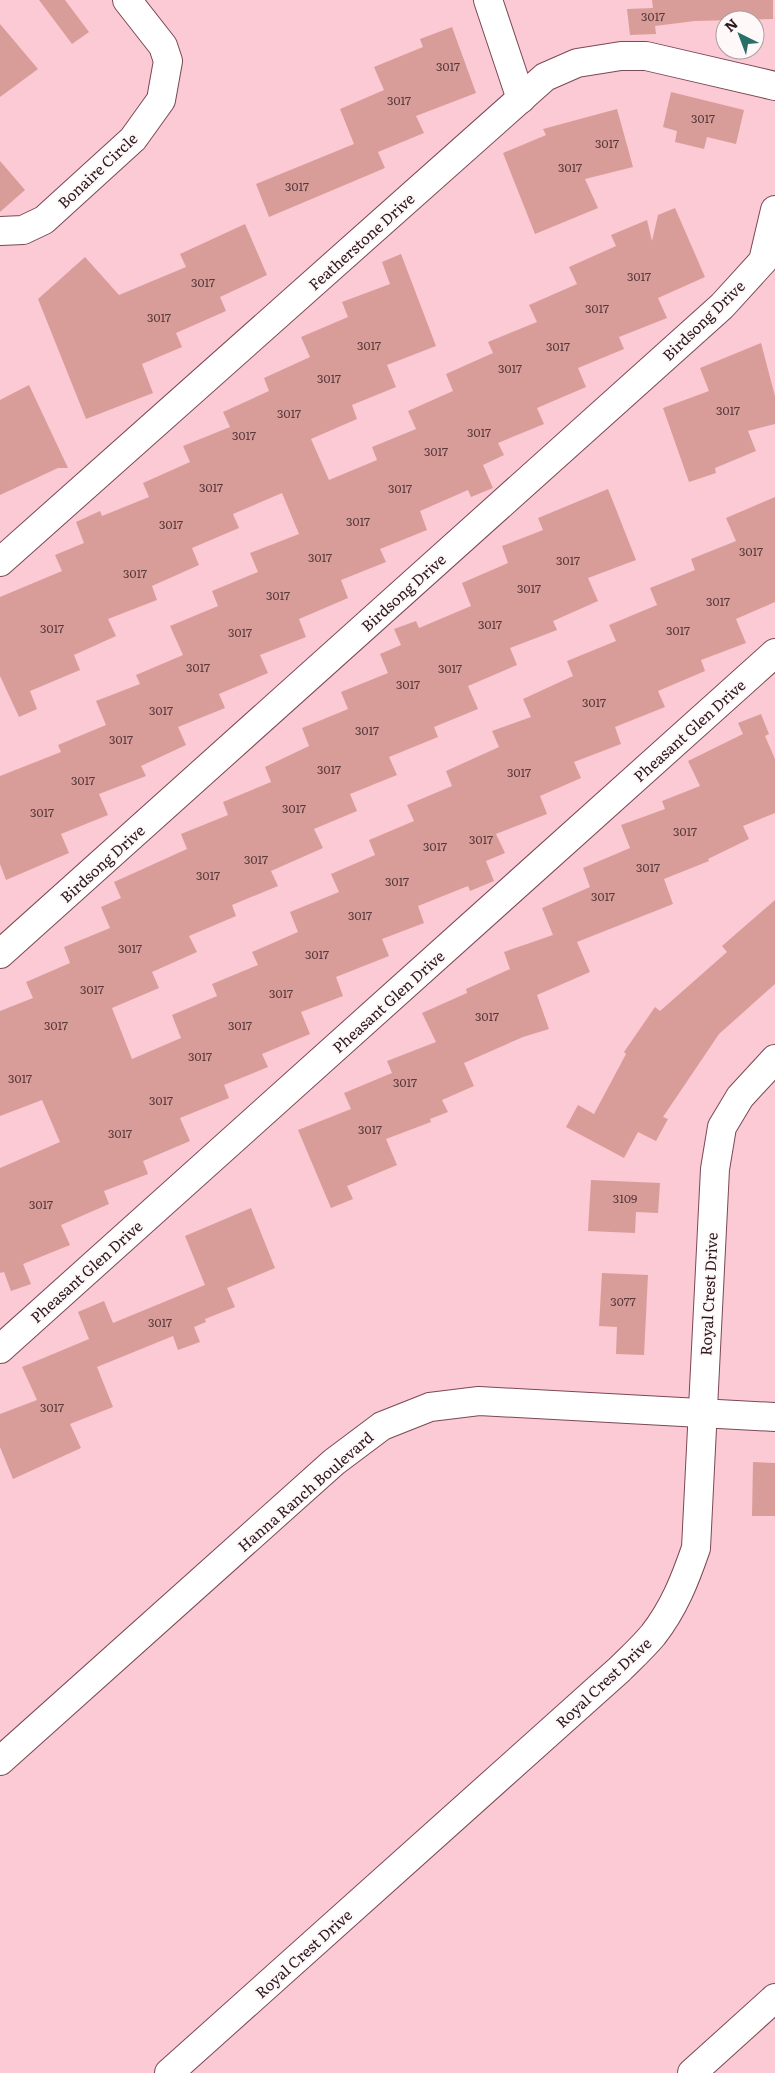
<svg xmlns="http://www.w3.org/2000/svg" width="775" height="2073" viewBox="0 0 775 2073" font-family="Literata,serif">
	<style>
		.building { fill: #d99d99 }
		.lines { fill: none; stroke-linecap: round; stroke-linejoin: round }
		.minor-casing { stroke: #7b4855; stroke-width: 30 }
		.minor { stroke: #fff; stroke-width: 28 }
		.labels { text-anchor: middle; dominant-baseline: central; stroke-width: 4.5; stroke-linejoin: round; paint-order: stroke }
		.number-label { font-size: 12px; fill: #57383b }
		.street-label { font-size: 15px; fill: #2c171c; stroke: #fef8f9 }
	</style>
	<rect width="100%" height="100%" fill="#fbcad4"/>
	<g class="building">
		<polygon points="39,0 65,0 89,32 72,44"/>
		<polygon points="652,0 773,0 773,19 695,21 655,26"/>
		<polygon points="653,8 656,34 630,35 627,9"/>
		<polygon points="0,24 38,69 0,97"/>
		<polygon points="452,27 476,93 416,116 424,133 378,152 385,168 269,217 256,184 354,144 340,109 384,90 374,67 423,47 420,39"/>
		<polygon points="671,92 744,110 736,144 707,137 704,149 675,142 677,131 663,127"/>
		<polygon points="617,109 633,167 585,179 598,208 535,234 503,153 546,135 543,129"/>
		<polygon points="0,161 25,190 0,212"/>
		<polygon points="675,208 705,277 658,298 667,318 619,337 624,349 578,368 586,387 537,408 544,424 498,443 504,455 483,465 493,488 471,497 468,490 420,511 427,530 380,549 386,562 341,580 348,598 299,619 306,637 260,655 268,673 219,694 225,708 178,727 186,745 141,766 146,776 99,794 108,815 61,834 69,853 6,880 0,864 0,776 61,752 58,745 106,725 96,701 140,684 136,675 183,655 170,626 218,606 212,591 258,572 250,553 299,534 282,493 233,514 239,528 192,548 199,565 152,586 157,600 108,619 116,636 74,655 80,670 30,691 37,709 19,717 0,676 0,597 62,571 55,555 84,543 76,522 100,511 102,516 149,497 143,483 190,462 183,446 230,427 223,412 269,391 264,378 310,357 301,337 348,317 342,302 390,284 382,262 401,254 436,346 387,365 396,387 352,405 357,419 311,439 329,480 377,460 372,447 416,429 408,411 453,391 446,374 493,353 488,342 537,322 529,305 577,284 569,267 616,246 611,235 647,220 652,241 658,215"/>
		<polygon points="245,224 267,275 220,297 226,311 176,333 182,347 142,364 153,393 86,419 38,299 85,257 119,295 186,267 180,254"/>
		<polygon points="761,343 775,396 775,424 748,431 756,451 715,468 716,473 689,482 663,408 709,391 700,368"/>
		<polygon points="29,385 68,468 58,468 0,495 0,400"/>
		<polygon points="608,489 636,560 588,578 598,601 553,621 557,630 510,648 517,665 468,686 478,709 434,727 438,737 389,757 397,775 350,794 357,811 314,829 323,848 271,871 278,886 232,905 236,916 189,936 197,952 152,972 159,988 112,1008 132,1059 181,1038 172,1015 217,996 212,984 258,965 252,952 298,932 290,912 339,892 331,874 375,855 369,840 414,821 407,805 452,786 446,771 499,747 492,731 531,717 523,699 573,676 567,661 616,641 609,625 657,605 650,588 695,570 691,559 736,541 726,518 775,497 775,602 736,619 746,643 701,660 705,671 658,691 665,707 615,727 621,744 574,762 581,778 540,796 547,814 496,834 505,853 486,861 494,881 470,891 468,886 418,906 424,923 382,939 389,956 336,977 343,996 301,1012 310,1034 262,1054 268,1067 224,1085 229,1098 180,1118 190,1141 143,1161 148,1174 104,1191 109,1204 61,1225 70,1245 23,1264 31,1284 11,1291 4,1272 0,1273 0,1168 60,1142 42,1100 0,1116 0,1011 33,998 26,982 70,963 64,947 110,928 101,907 121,898 114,882 187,849 181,834 228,815 223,802 271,782 265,767 309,746 302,728 348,709 341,692 388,673 380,654 401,645 394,629 416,621 419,628 471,606 462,583 508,563 502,546 543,530 538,518"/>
		<polygon points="761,714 769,734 765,736 775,759 775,813 743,826 749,839 708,859 709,861 664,879 673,904 577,942 590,972 537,995 549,1029 523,1037 464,1063 474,1086 442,1100 448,1112 430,1119 431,1122 386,1139 397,1165 347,1186 353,1199 331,1208 298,1130 351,1109 344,1093 392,1073 387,1061 436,1042 422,1013 467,993 466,989 510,969 504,952 553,935 542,908 590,887 583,868 630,848 621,825 665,809 662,801 700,786 688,761 743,734 738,723"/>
		<polygon points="775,900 775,984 719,1034 663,1117 668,1119 656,1141 638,1132 624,1158 566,1127 578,1105 594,1114 626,1054 624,1052 655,1007 660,1011 727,952 722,946"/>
		<polygon points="591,1180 660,1183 658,1213 636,1212 635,1233 588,1231"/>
		<polygon points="251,1208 275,1268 227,1288 235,1307 205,1319 206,1322 194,1327 200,1342 178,1350 173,1336 97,1367 113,1407 70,1424 81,1448 13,1479 0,1447 0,1414 37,1400 22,1367 89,1339 78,1312 104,1301 113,1323 205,1285 185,1236"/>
		<polygon points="602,1273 648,1275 644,1355 616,1354 617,1327 599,1326"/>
		<polygon points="753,1462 775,1463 775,1516 752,1516"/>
	</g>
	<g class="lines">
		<defs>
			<g id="minor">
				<polyline points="488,0 521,99"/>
				<polyline points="0,231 23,230 44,220 133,139 161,100 168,61 163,46 127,0"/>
				<polyline points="0,562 545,77 577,63 621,56 646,56 775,86"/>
				<polyline points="0,954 722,306 763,261 775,210"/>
				<polyline points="0,1349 775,653"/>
				<polyline points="0,1761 334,1462 382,1426 430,1407 479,1401 775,1417"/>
				<path d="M 169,2073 L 620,1669 C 631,1658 643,1647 653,1635 C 674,1608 685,1580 696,1548 L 715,1169 L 722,1127 L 740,1097 L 775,1059"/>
				<polyline points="692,2073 775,1998"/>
			</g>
		</defs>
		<use href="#minor" class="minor-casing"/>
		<use href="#minor" class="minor"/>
	</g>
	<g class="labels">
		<g class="number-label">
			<text x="653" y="16">3017</text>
			<text x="448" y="66">3017</text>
			<text x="399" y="100">3017</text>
			<text x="703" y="118">3017</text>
			<text x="607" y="143">3017</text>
			<text x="570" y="167">3017</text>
			<text x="297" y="186">3017</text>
			<text x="639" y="276">3017</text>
			<text x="203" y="282">3017</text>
			<text x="597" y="308">3017</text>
			<text x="159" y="317">3017</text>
			<text x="369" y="345">3017</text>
			<text x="558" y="346">3017</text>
			<text x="510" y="368">3017</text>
			<text x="329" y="378">3017</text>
			<text x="728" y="410">3017</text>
			<text x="289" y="413">3017</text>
			<text x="479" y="432">3017</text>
			<text x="244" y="435">3017</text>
			<text x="436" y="451">3017</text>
			<text x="211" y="487">3017</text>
			<text x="400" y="488">3017</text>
			<text x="358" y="521">3017</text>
			<text x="171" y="524">3017</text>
			<text x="751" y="551">3017</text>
			<text x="320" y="557">3017</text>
			<text x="568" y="560">3017</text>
			<text x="135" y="573">3017</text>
			<text x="529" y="588">3017</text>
			<text x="278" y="595">3017</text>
			<text x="718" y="601">3017</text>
			<text x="490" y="624">3017</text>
			<text x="52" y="628">3017</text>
			<text x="678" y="630">3017</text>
			<text x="240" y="632">3017</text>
			<text x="198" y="667">3017</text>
			<text x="450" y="668">3017</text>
			<text x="408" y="684">3017</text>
			<text x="594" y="702">3017</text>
			<text x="161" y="710">3017</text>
			<text x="367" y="730">3017</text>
			<text x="121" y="739">3017</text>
			<text x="329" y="769">3017</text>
			<text x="519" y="772">3017</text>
			<text x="83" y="780">3017</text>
			<text x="294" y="808">3017</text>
			<text x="42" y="812">3017</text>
			<text x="685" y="831">3017</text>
			<text x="481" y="839">3017</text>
			<text x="435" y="846">3017</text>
			<text x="256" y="859">3017</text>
			<text x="648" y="867">3017</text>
			<text x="208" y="875">3017</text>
			<text x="397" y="881">3017</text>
			<text x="603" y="896">3017</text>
			<text x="360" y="915">3017</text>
			<text x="130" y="948">3017</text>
			<text x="317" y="954">3017</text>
			<text x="92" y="989">3017</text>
			<text x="281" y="993">3017</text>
			<text x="487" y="1016">3017</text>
			<text x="56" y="1025">3017</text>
			<text x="240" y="1025">3017</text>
			<text x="200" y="1056">3017</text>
			<text x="20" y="1078">3017</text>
			<text x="405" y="1082">3017</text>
			<text x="161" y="1100">3017</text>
			<text x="370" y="1129">3017</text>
			<text x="120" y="1133">3017</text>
			<text x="625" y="1198">3109</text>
			<text x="41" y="1204">3017</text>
			<text x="623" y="1301">3077</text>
			<text x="160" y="1322">3017</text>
			<text x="52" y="1407">3017</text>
		</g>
		<g class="street-label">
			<text transform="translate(97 170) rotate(-43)">Bonaire Circle</text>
			<text transform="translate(361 241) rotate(-42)">Featherstone Drive</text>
			<text transform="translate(703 320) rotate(-44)">Birdsong Drive</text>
			<text transform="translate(403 592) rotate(-42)">Birdsong Drive</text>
			<text transform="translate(689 730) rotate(-42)">Pheasant Glen Drive</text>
			<text transform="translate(102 863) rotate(-42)">Birdsong Drive</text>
			<text transform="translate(388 1001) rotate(-42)">Pheasant Glen Drive</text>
			<text transform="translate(86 1271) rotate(-42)">Pheasant Glen Drive</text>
			<text transform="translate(708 1294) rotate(-87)">Royal Crest Drive</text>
			<text transform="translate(305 1491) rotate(-41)">Hanna Ranch Boulevard</text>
			<text transform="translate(603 1682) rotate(-43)">Royal Crest Drive</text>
			<text transform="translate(303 1953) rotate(-42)">Royal Crest Drive</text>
		</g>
	</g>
	<g transform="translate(740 35) rotate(318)"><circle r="24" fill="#fef8f9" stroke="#aa9ea1"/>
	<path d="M0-4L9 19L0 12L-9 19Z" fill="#287067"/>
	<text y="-8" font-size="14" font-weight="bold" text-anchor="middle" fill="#2c171c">N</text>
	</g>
</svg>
